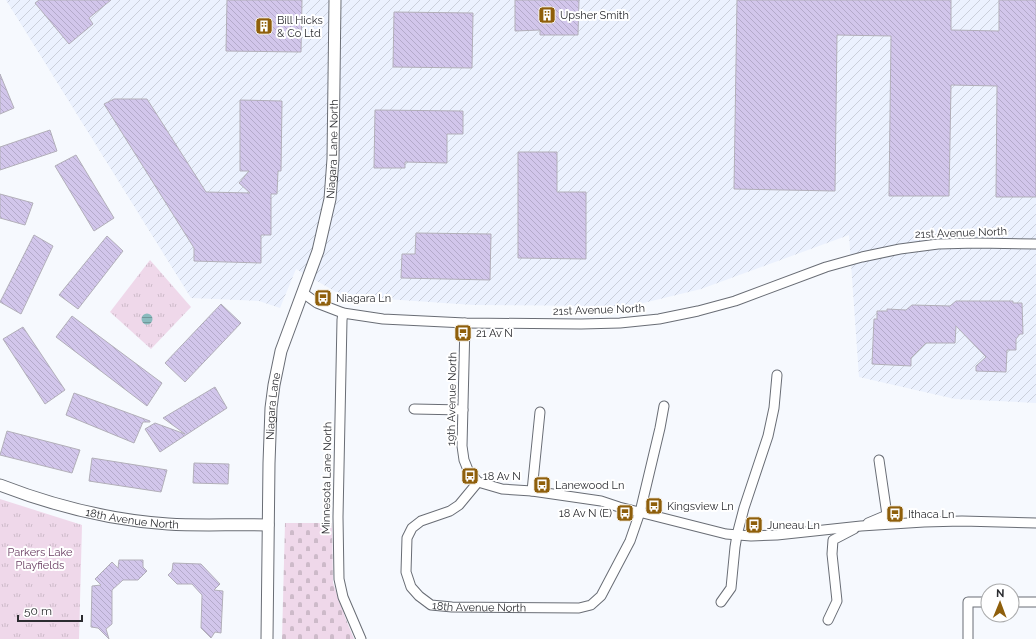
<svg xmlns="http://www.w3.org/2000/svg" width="1036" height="639" viewBox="0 0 1036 639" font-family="Raleway,sans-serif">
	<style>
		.industrial { fill: url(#industrial-furrows) }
		.cemetery { fill: url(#cemetery-stones) }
		.park { fill: url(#park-tufts) }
		.water { fill: url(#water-rules) }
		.building { fill: url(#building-back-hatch); stroke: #b2afb9 }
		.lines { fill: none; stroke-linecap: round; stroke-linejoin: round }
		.minor-casing { stroke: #696d75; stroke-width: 11 }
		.tertiary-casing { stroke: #696d75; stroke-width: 13 }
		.minor { stroke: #fff; stroke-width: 9 }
		.tertiary { stroke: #fff; stroke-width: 11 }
		.labels { text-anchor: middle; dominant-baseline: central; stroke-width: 4; stroke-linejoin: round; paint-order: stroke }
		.poi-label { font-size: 11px; fill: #2b2c30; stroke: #fff; text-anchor: start }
		.street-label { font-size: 11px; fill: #2b2c30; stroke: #fff }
		.park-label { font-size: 11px; fill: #693c61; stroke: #fff }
	</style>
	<defs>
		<pattern id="industrial-furrows" width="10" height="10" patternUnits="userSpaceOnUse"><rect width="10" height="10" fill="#ebf1fe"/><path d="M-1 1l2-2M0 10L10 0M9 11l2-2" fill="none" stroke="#cacfda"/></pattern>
		<pattern id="cemetery-stones" width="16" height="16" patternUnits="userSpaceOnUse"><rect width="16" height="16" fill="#efd8ea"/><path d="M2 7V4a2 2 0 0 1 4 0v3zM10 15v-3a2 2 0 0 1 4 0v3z" fill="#cdbac9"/></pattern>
		<pattern id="park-tufts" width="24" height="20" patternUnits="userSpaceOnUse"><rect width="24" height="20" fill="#efd8ea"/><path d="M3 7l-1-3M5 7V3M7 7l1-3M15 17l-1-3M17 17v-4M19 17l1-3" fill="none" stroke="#cdbac9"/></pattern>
		<pattern id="water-rules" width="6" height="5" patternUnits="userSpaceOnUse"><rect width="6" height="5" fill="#8abbbe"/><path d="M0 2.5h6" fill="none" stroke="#71989b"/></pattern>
		<pattern id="building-back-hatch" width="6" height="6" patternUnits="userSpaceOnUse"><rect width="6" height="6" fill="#d2c6eb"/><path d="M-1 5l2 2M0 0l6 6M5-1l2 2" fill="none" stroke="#b4aaca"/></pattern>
	</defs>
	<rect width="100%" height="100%" fill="#f6f9fe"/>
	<polygon class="industrial" points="6,0 1036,0 1036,403 955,399 859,377 849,235 701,289 631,306 473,305 343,296 296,269 280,308 259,301 191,298"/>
	<polygon class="cemetery" points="285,523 332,523 333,583 345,617 354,639 282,639"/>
	<g class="park">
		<polygon points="150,260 191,307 151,349 110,312"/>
		<polygon points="0,499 82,525 79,639 0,639"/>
	</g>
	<circle class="water" cx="147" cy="319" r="5.5"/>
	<g class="building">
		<polygon points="39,0 111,0 89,18 93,24 69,44 35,3"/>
		<polygon points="227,0 302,0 301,52 226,51"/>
		<polygon points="515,0 579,0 578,35 540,35 540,30 515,31"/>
		<polygon points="737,0 951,0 951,30 999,31 999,0 1036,0 1036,197 996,197 997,86 951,85 949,196 889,196 891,36 837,35 835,191 734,189"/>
		<polygon points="394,12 473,13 472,68 393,67"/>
		<polygon points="0,74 14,108 0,114"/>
		<polygon points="114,99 147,99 206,192 250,193 239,183 249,171 240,171 240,100 282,101 281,171 278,171 277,194 271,194 271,235 261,235 261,263 194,261 194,248 104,104"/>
		<polygon points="375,110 463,111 463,134 447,134 447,163 405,162 405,168 374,168"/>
		<polygon points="50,130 57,151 0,170 0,147"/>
		<polygon points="518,152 557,152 557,192 586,192 586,259 518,258"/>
		<polygon points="76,155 114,218 94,231 55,166"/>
		<polygon points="0,194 33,203 25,225 0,218"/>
		<polygon points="416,233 491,234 490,280 401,278 402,254 415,254"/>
		<polygon points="34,235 53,246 21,314 0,302"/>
		<polygon points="107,236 123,251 78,309 59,295"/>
		<polygon points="956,301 1013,301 1013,303 1022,303 1023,334 1020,334 1016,339 1016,350 1007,350 1006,372 976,371 976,366 986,357 956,326 955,343 926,343 911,358 911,366 872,364 874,319 877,319 877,311 887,311 887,309 906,310 912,305 950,306"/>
		<polygon points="221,304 241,323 185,382 165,363"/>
		<polygon points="72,316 162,383 147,406 56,337"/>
		<polygon points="23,327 65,390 45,404 3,339"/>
		<polygon points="215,387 227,408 160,452 145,429 155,423 185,434 163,418"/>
		<polygon points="74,393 150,421 150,422 143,422 134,443 66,415"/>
		<polygon points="7,431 80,450 72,473 0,455"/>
		<polygon points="92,458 167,470 161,492 89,481"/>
		<polygon points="194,463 229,464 228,484 193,483"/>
		<polygon points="119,560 143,560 143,567 147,571 138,580 123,580 112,590 112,624 106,629 109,639 98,628 91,627 92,586 101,585 95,579 112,562 118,568"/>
		<polygon points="173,563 201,564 220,584 214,590 223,591 221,633 215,632 211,638 201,628 202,595 192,584 177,584 168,575 172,571"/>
	</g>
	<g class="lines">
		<defs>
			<g id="minor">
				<polyline points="303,293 317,303 343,313 383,319 465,323 581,324 620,323 659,319 698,311 735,301 826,267 862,257 900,249 938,244 977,243 1036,244"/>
				<polyline points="343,313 342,320 338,517 339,579 343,597 361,639"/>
				<polyline points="465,323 462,446 464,460 468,470 478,482 502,489 532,491 601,501 619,507 726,534 751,536 777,535 861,526 924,522 962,521 1036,523"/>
				<polyline points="414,409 463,410"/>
				<path id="s1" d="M 478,482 L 459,505 L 450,511 L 421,521 L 412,528 L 407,538 L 406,572 L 411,587 L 419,596 L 431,605 L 452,607 L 579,608 L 591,605 L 601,596 L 630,541 L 640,512 L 660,428 L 664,406"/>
				<polyline points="532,491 540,412"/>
				<polyline points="868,523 887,515 879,460"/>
				<polyline points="721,602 731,588 735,547 737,535 744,508 768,436 774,408 777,375"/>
				<polyline points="1012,602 1036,602"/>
				<polyline points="828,620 837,601 832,554 833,540 854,529"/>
				<polyline points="968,639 968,602 988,602"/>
			</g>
			<g id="tertiary">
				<path id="s2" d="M 0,485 C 54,506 110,520 168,524 C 201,526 235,524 268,525"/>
				<path id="s3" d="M 267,639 L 269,463 L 271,408 L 274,385 L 281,351 L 318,251 L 330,199 L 333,159 L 335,0"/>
			</g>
		</defs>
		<use href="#minor" class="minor-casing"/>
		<use href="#tertiary" class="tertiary-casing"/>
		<use href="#minor" class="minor"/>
		<use href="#tertiary" class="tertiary"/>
	</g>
	<defs>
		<symbol id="building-square" viewBox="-11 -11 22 22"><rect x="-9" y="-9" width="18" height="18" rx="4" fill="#8f5f0b" stroke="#fff"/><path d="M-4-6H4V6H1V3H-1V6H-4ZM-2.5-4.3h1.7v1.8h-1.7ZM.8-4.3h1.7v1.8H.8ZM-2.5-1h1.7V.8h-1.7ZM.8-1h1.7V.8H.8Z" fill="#fff"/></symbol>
		<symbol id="bus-square" viewBox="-11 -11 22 22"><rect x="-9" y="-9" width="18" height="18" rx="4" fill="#8f5f0b" stroke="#fff"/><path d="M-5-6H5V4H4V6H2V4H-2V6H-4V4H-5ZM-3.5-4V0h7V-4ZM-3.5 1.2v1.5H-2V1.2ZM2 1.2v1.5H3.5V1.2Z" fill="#fff"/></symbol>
	</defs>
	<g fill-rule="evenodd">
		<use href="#building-square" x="537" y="5" width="20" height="20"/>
		<use href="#building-square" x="254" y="16" width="20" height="20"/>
		<use href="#bus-square" x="313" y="288" width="20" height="20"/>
		<use href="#bus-square" x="453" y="323" width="20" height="20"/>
		<use href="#bus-square" x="460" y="466" width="20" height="20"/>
		<use href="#bus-square" x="532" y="475" width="20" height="20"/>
		<use href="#bus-square" x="644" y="496" width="20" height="20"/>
		<use href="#bus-square" x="615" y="503" width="20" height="20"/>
		<use href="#bus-square" x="885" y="504" width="20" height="20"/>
		<use href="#bus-square" x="744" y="515" width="20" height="20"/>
	</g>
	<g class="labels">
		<g class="poi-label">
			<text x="560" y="15">Upsher Smith</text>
			<text x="277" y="20">Bill Hicks<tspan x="277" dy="13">&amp; Co Ltd</tspan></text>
			<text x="336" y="298">Niagara Ln</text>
			<text x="476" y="333">21 Av N</text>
			<text x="483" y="476">18 Av N</text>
			<text x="555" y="485">Lanewood Ln</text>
			<text x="667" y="506">Kingsview Ln</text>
			<text x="612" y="513" text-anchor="end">18 Av N (E)</text>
			<text x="908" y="514">Ithaca Ln</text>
			<text x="767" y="525">Juneau Ln</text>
		</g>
		<g class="street-label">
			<text stroke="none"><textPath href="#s3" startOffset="499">Niagara Lane North</textPath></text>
			<text transform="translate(961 233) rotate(-2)">21st Avenue North</text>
			<text transform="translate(599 310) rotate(-2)">21st Avenue North</text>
			<text transform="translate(452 399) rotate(-89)">19th Avenue North</text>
			<text stroke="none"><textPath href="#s3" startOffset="233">Niagara Lane</textPath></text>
			<text transform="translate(327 478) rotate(-89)">Minnesota Lane North</text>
			<text stroke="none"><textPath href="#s2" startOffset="137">18th Avenue North</textPath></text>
			<text stroke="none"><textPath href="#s1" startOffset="219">18th Avenue North</textPath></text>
		</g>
		<g class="park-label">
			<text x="40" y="552">Parkers Lake<tspan x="40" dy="13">Playfields</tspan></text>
		</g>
	</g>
	<g transform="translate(1000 603) rotate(1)"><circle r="19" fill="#ffffff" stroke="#aaabac"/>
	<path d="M0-3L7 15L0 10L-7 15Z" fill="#8f5f0b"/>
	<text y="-6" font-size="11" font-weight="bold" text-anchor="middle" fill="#2b2c30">N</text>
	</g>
	<path d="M18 615v6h64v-6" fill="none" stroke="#2b2c30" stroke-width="2"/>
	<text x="24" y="615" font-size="12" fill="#2b2c30" stroke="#ffffff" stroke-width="3" paint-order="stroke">50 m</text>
</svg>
